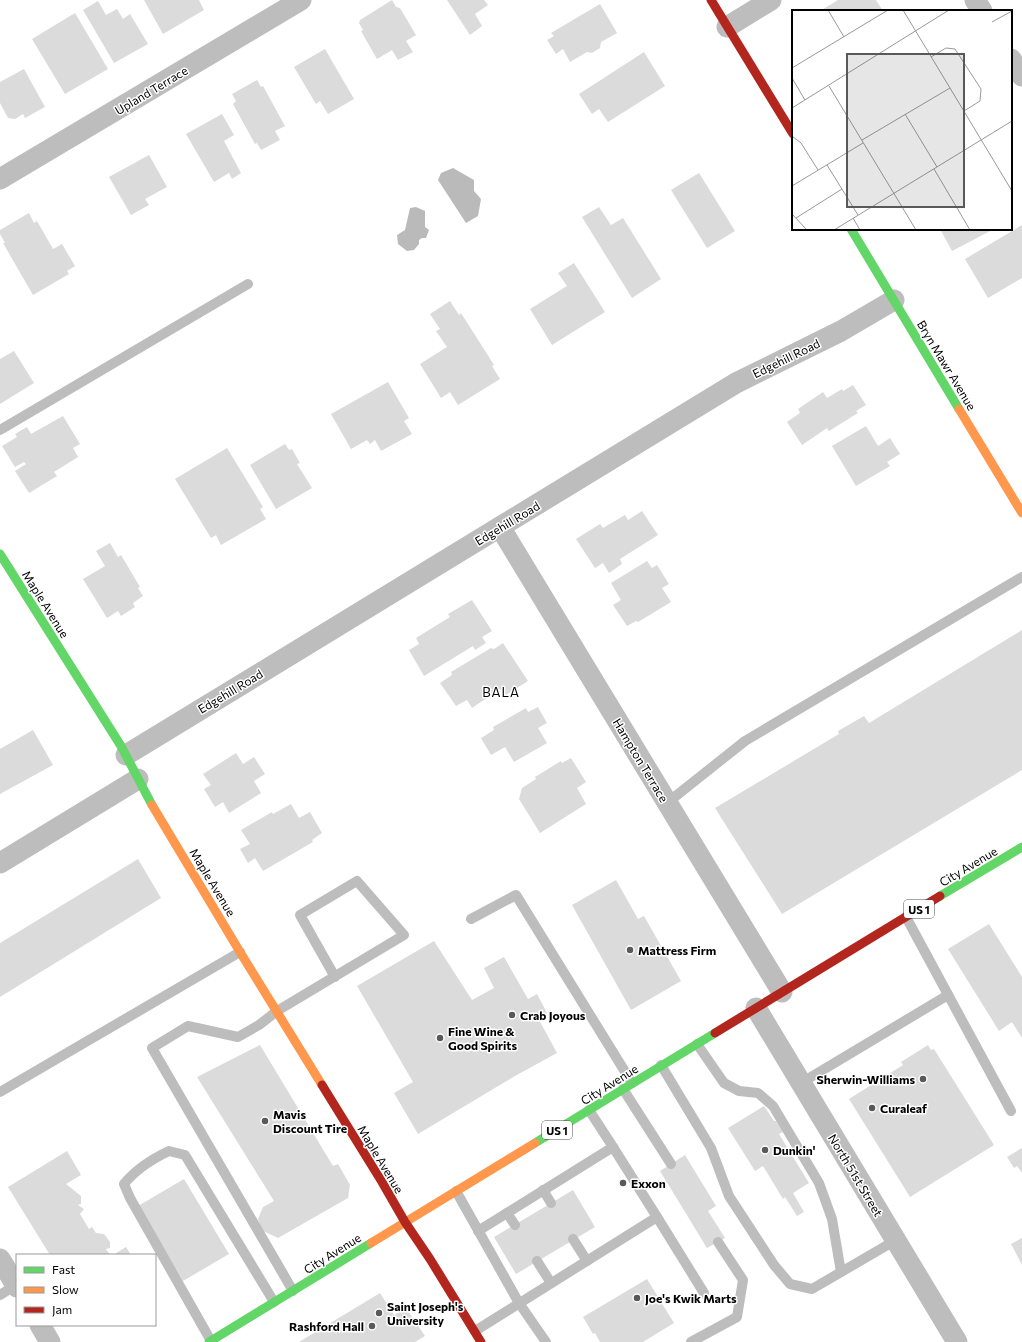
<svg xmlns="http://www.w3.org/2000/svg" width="1022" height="1342" viewBox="0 0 1022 1342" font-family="Commissioner,sans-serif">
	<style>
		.water { fill: #bababa }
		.building { fill: #dbdbdb }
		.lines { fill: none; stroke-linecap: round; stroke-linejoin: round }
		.lane { stroke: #bdbdbd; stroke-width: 10 }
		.street { stroke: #bdbdbd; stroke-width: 21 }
		.fast { stroke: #63d668; stroke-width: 9 }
		.slow { stroke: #ff974d; stroke-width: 9 }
		.jam { stroke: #b3261e; stroke-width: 9 }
		.poi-dot { fill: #595959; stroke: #fff; stroke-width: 1.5 }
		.labels { text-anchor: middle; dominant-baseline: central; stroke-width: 3; stroke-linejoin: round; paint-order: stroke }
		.shield { fill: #fff; stroke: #4c4c4c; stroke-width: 1 }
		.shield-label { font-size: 11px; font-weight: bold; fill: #000 }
		.street-label { font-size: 12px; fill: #000; stroke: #fff }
		.poi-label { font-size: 12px; font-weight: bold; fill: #000; stroke: #fff; text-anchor: start }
		.neighbourhood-label { font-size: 13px; letter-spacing: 1px; fill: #000; stroke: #fff }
		.inset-road { fill: none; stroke: #999; stroke-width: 1 }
		.view { fill: #595959; fill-opacity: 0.15; stroke: #595959; stroke-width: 2 }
		.inset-edge { fill: none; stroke: #000; stroke-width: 2 }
	</style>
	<rect width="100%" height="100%" fill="#fff"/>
	<g class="water">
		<polygon points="453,168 474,180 474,191 481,199 478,216 466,223 438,180 441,173"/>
		<polygon points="416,207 425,211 425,227 429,230 426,238 422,238 419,240 419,244 414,250 407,251 398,244 397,235 405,230 410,208"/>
	</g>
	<g class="building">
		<polygon points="144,0 199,0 204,10 163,34"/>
		<polygon points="392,0 396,7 400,8 416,35 406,41 413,52 398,60 392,50 377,59 361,31 363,30 359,23 360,20"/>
		<polygon points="447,0 484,0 488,5 475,14 482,26 470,35"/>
		<polygon points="838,0 876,0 883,11 820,11"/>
		<polygon points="98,1 106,15 117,9 123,19 130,14 148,44 114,63 83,10"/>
		<polygon points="600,4 617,33 601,42 600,48 592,53 587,52 570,62 563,49 556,54 547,40 554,36 551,33"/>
		<polygon points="75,13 108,69 65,94 32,39"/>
		<polygon points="325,49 354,99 328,114 320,101 316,104 294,67"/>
		<polygon points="644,52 665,86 608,122 599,109 592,114 579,94"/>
		<polygon points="24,69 45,107 25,118 23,114 15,119 8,118 0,103 0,82"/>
		<polygon points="257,80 261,87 263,86 285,126 275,131 280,140 261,150 257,143 255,144 233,104 236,101 232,94"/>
		<polygon points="222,114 234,135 224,141 241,173 232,179 229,173 214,182 186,134"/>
		<polygon points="149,155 167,187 145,199 149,205 131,215 109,177"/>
		<polygon points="699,173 735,231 707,248 671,190"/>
		<polygon points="599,207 611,225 623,218 661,279 632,298 582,217"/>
		<polygon points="29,213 34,223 37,221 53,249 62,244 75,266 67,271 69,274 33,295 3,243 5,243 0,234 0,230"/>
		<polygon points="1022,225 1022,278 988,298 965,259"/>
		<polygon points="940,229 994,229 952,251"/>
		<polygon points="574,263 605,312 552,345 530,309 567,286 558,273"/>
		<polygon points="450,301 459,315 461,313 494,365 492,366 500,379 458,405 450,392 441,398 420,364 447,347 436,331 440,329 430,314"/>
		<polygon points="14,351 34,383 0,404 0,359"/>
		<polygon points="388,382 409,418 404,421 412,434 381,451 375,440 370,444 367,440 351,449 331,414"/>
		<polygon points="853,385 866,405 856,411 858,413 829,431 827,428 802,445 787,422 800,413 798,409 823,392 827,398 842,389 843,391"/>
		<polygon points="63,416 80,444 73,448 78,457 54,472 57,476 29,493 15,471 26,464 24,462 15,467 2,446 17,437 15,434 27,427 31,434"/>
		<polygon points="866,426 878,446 890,438 900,454 887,462 890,466 856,486 832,446"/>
		<polygon points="285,444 289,450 292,449 300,463 297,464 312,488 276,509 250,465"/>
		<polygon points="227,448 263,507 260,509 266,519 221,545 216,535 211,538 175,479"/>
		<polygon points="642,511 658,535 620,559 622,564 609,573 603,563 595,568 576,539 600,524 603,528 625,515 628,520"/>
		<polygon points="110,543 118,557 121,555 140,587 138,588 143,596 133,603 135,607 121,616 118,611 107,618 83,579 105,566 96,551"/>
		<polygon points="647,561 652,568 657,565 669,584 662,588 671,602 638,622 636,621 627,626 613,605 621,600 611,583"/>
		<polygon points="472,600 492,631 482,637 486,643 475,650 473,646 424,676 409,650 419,644 416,638 450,617 448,614"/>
		<polygon points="1022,630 1022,770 782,914 715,808 839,734 838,731 864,716 869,723"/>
		<polygon points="503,643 528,681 504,696 500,689 472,708 467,700 456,706 440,683 452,675 451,672 491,648 494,649"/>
		<polygon points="538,707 547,723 538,728 547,743 514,762 505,747 491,755 481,738 494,730 493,727 526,708 528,712"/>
		<polygon points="33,730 53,765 0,794 0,749"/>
		<polygon points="236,753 243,764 254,757 265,774 254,781 261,793 229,813 223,802 215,807 204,789 211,785 203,774"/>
		<polygon points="571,758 586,782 577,788 586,804 540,833 519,799 522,788 536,779 535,777 561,761 562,763"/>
		<polygon points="291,804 299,818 310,812 322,833 312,840 313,842 263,871 255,858 248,863 240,849 250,844 241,830 272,812 273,814"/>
		<polygon points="138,859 161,898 0,997 0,943"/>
		<polygon points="616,880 638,919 644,916 681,981 631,1010 572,905"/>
		<polygon points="989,924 1022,977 1022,1038 1012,1022 999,1031 948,949"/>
		<polygon points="434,941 472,1000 494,988 484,968 504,957 528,999 537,994 547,1013 538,1018 557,1053 515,1076 418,1134 394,1093 413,1082 357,986"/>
		<polygon points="260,1045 333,1166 338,1164 350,1185 348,1198 278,1238 261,1230 258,1219 263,1207 274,1201 197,1077"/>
		<polygon points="928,1045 931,1050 934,1049 994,1145 910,1197 849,1099 903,1065 901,1062"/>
		<polygon points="764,1106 774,1121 776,1121 783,1132 779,1134 809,1183 793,1193 804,1212 797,1216 785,1197 783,1199 763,1166 755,1171 728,1128"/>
		<polygon points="1022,1148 1022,1173 1017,1166 1014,1168 1007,1157"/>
		<polygon points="67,1151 81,1175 66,1184 81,1196 81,1204 78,1205 84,1209 80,1214 89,1229 92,1227 96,1233 104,1234 110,1242 110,1248 106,1249 110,1255 50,1255 8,1187"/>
		<polygon points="685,1155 716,1206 708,1211 725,1238 707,1248 660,1171"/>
		<polygon points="184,1179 229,1254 183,1281 138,1206"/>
		<polygon points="573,1190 595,1227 516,1274 494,1237"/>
		<polygon points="1022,1238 1022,1265 1011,1244"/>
		<polygon points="126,1247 131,1255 113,1255"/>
		<polygon points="647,1279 674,1323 643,1342 600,1342 595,1333 593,1334 583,1317"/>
		<polygon points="380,1293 394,1315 406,1308 425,1336 415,1342 299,1342"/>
	</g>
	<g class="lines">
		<g class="lane">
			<polyline points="0,430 248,284"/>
			<polyline points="667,803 745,741 1022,577"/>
			<polyline points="906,917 1011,1111"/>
			<polyline points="471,919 516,895 632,1083"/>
			<polyline points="697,1044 724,1083 739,1091 758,1093 773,1106 819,1183 832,1219 841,1272"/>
			<polyline points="661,1065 711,1148 729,1196 774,1265 790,1284 812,1289 896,1240"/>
			<polyline points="801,1083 948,995"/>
			<polyline points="623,1089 671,1164"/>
			<polyline points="0,1092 240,952"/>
			<polyline points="589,1110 613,1147"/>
			<polyline points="543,1190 551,1203"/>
			<polyline points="456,1191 519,1303 546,1342"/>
			<polyline points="507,1213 515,1225"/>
			<polyline points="478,1231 613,1147 657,1217"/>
			<polyline points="573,1239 587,1261"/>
			<polyline points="537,1261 551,1283"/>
			<polyline points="293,1291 152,1048 188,1026 238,1037 259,1025 277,1011 404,935 357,881 300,915 335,977"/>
			<polyline points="0,1295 16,1285"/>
			<polyline points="475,1331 657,1217 704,1293"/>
			<path d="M 211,1341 L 130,1198 L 124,1184 C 137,1168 152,1159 169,1151 L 185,1155 L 274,1302"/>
			<polyline points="691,1342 737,1317 743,1280 718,1242"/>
		</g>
		<g class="street">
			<polyline points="975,0 982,11"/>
			<polyline points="727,27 771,0"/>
			<polyline points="1011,59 1022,76"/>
			<polyline points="0,179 301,0"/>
			<polyline points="500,527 782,992"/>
			<polyline points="126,755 736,383 841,331 894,300"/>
			<polyline points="0,863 138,779"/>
			<polyline points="756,1008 957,1342"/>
			<polyline points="0,1259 17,1287"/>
			<polyline points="40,1325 50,1342"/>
		</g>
		<g class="fast">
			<polyline points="851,229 959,409"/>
			<polyline points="0,554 121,746 152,805"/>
			<polyline points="940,896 1022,847"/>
			<polyline points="535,1143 715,1033"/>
			<polyline points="209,1342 371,1243"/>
		</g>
		<g class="slow">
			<polyline points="959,409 1022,513"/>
			<polyline points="152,805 240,952 322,1085"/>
			<polyline points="371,1243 535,1143"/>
		</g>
		<g class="jam">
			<polyline points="711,0 793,134"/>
			<polyline points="715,1033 940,896"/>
			<polyline points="322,1085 382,1182 405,1222 430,1259 481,1342"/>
		</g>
	</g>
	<g class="poi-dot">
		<circle cx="630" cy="950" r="4"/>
		<circle cx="512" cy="1015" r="4"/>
		<circle cx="440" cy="1038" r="4"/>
		<circle cx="923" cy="1079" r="4"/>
		<circle cx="872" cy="1108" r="4"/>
		<circle cx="265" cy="1121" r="4"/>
		<circle cx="765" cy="1150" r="4"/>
		<circle cx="623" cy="1183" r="4"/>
		<circle cx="637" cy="1298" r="4"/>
		<circle cx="379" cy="1313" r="4"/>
		<circle cx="372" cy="1326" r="4"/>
	</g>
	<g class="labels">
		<g class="shield">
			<rect x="904" y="900" width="30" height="18" rx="3"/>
			<rect x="542" y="1121" width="30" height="18" rx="3"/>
		</g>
		<g class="shield-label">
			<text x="919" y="909">US 1</text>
			<text x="557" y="1130">US 1</text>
		</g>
		<g class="street-label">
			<text transform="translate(151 90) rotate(-31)">Upland Terrace</text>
			<text transform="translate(786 358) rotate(-26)">Edgehill Road</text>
			<text transform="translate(947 365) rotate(59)">Bryn Mawr Avenue</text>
			<text transform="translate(507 523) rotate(-31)">Edgehill Road</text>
			<text transform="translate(46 604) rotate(58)">Maple Avenue</text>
			<text transform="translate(230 691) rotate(-31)">Edgehill Road</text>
			<text transform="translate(641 760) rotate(59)">Hampton Terrace</text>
			<text transform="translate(968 866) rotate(-31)">City Avenue</text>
			<text transform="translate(213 882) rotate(59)">Maple Avenue</text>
			<text transform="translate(609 1084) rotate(-32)">City Avenue</text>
			<text transform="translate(381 1159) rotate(59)">Maple Avenue</text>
			<text transform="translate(856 1175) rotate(59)">North 51st Street</text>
			<text transform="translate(332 1253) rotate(-32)">City Avenue</text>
		</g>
		<g class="poi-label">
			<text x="638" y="950">Mattress Firm</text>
			<text x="520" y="1015">Crab Joyous</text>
			<text x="448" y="1031">Fine Wine &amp;<tspan x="448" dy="14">Good Spirits</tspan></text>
			<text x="915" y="1079" text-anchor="end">Sherwin-Williams</text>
			<text x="880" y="1108">Curaleaf</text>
			<text x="273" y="1114">Mavis<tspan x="273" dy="14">Discount Tire</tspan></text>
			<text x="773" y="1150">Dunkin'</text>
			<text x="631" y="1183">Exxon</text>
			<text x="645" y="1298">Joe's Kwik Marts</text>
			<text x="387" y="1306">Saint Joseph's<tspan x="387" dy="14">University</tspan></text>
			<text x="364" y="1326" text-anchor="end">Rashford Hall</text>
		</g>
		<g class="neighbourhood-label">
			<text x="501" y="692">BALA</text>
		</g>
	</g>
	<g transform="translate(792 10)">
		<rect width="220" height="220" fill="#fff"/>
		<path class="inset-road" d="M 36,0 L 52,27M 111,0 L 220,181M 200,12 L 220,1M 139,47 L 154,38 L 163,39 L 189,79 L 188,91 L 172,101M 0,58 L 96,0M 0,68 L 13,90M 37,76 L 124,220M 0,98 L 157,0M 113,104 L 145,157M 0,126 L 9,133 L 26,160M 70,130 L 158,78M 35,155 L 66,205M 142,159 L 178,220M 0,176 L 71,133M 0,204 L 15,220M 4,208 L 50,179M 61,208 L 68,220M 42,220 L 220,111"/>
		<path class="view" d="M 55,44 L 172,44 L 172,197 L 55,197 Z"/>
		<rect width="220" height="220" class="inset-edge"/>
	</g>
	<rect x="16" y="1254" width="140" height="72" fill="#ffffff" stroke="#999999"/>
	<rect x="24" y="1267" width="20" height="6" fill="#63d668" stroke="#999999"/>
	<text x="52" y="1274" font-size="12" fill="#000000">Fast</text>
	<rect x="24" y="1287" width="20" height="6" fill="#ff974d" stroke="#999999"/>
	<text x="52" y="1294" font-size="12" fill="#000000">Slow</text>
	<rect x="24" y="1307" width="20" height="6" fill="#b3261e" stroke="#999999"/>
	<text x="52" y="1314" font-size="12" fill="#000000">Jam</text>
</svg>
